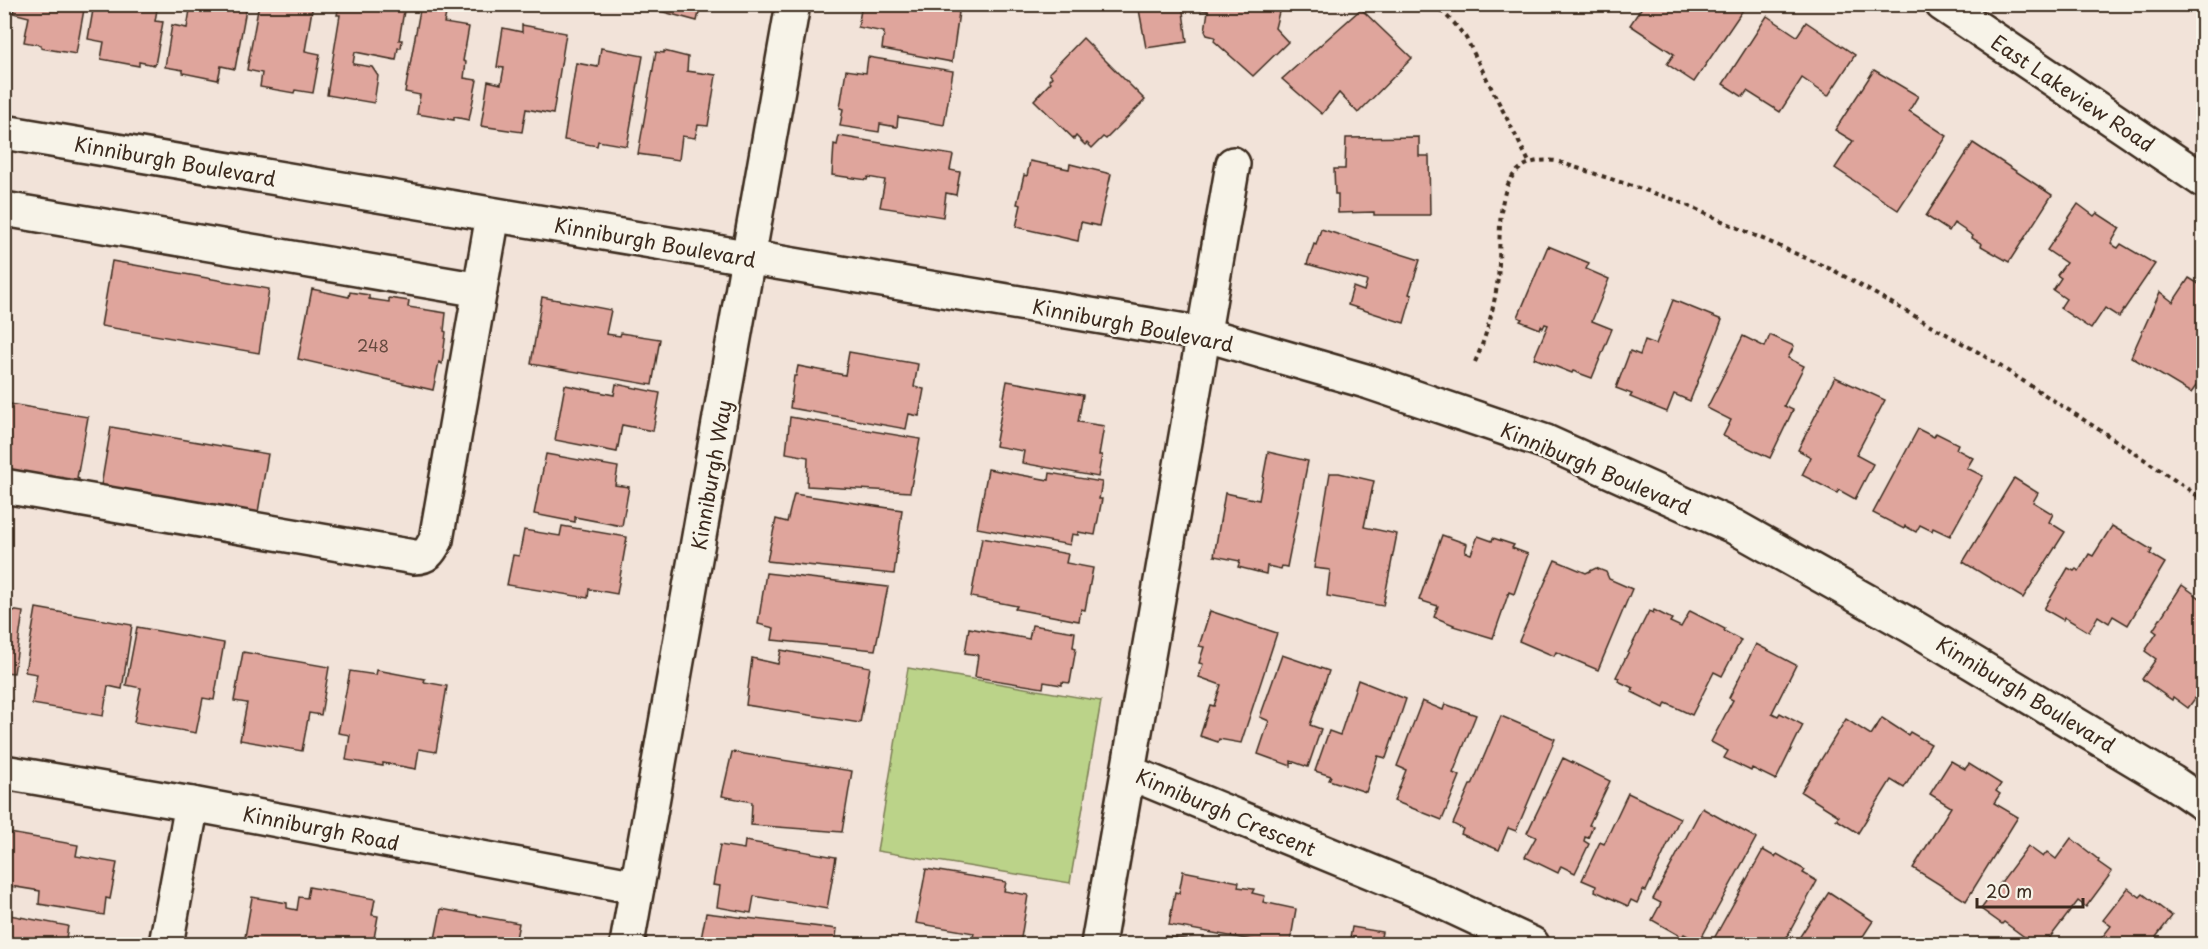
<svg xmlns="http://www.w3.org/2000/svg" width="2208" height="949" viewBox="0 0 2208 949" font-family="'Playpen Sans',sans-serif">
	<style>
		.green { fill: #bbd389; stroke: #7b7e54; stroke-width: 1.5 }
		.building { fill: #dfa59c; stroke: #3b2a1e; stroke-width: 1.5 }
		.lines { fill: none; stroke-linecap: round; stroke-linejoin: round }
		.minor-casing { stroke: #3b2a1e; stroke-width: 38 }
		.path { stroke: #3b2a1e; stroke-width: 4; stroke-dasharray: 4.5 4.5; stroke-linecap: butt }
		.minor { stroke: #f7f3e8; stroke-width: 33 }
		.labels { text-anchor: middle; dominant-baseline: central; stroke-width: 5; stroke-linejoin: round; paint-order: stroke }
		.number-label { font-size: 16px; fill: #64493e }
		.street-label { font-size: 20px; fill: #3b2a1e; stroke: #f7f3e8 }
	</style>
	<rect width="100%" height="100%" fill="#f2e3d9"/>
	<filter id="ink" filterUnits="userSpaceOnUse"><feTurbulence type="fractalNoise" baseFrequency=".0167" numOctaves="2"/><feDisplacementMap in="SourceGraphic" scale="12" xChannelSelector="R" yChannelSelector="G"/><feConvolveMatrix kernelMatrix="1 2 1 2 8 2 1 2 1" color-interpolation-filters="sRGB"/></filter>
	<g filter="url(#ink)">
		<polygon class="green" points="908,668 1101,701 1070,883 877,851"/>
		<g class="building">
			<polygon points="15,4 85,4 76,54 41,48 41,45 24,42 29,17 13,13"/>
			<polygon points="94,4 158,4 155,21 163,22 155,65 139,62 139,66 101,59 104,42 88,39"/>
			<polygon points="191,4 247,4 235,69 221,66 218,80 183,73 183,70 165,67 172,25 187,28"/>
			<polygon points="259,4 313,4 305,51 320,54 313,93 295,90 294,93 260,87 262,73 247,70"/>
			<polygon points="342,4 364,4 404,11 399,40 402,40 401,48 398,48 396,60 355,52 353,64 372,67 378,76 374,103 327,95 340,15 337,15 339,6 342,6"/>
			<polygon points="634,4 701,4 697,21"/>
			<polygon points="862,4 919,4 959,12 952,62 882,49 884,32 858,27"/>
			<polygon points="1138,4 1182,4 1187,42 1146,48"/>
			<polygon points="1202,4 1281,4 1275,28 1288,42 1253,76 1214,41 1215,37 1207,35 1205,31 1208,11 1201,10"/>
			<polygon points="1644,4 1747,4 1694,82 1667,64 1674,54 1630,25"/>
			<polygon points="1361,9 1412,58 1358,113 1339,93 1322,114 1282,79"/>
			<polygon points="420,10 446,14 444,23 469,27 463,61 466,62 464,78 477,80 469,120 454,117 454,120 417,114 420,95 405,92"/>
			<polygon points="1767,16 1797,36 1806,22 1855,55 1828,96 1802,78 1780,112 1747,91 1743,97 1723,84"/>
			<polygon points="522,25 566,33 553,114 526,109 522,132 481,126 488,81 501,84 504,68 497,67 503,28 522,32"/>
			<polygon points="1083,38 1145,100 1106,139 1103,137 1092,148 1087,143 1085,145 1076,136 1074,139 1034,100 1051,82 1049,80 1052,77 1049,73"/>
			<polygon points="601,48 643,56 627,146 598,141 597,146 564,140 576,63 598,67"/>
			<polygon points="664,51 688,57 687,71 716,75 708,126 698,125 695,138 682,136 679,160 638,154 656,52 664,53"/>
			<polygon points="868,57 953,71 944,125 898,117 897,127 880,124 879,132 840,126 843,109 840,108 846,70 866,73"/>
			<polygon points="1874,70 1918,96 1909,111 1947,136 1898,210 1835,168 1853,141 1835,130"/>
			<polygon points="839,136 953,155 950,170 960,172 956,195 946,193 943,217 880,207 885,180 868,177 867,180 832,175 834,144 837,145"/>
			<polygon points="1419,137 1419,156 1429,156 1430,215 1374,215 1374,212 1338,213 1338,194 1335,194 1334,169 1345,169 1346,138"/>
			<polygon points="1973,143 2052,195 2009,262 1981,246 1982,244 1972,238 1973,236 1954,223 1949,231 1926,216"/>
			<polygon points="1030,161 1069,169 1070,164 1111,174 1099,226 1081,222 1078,241 1016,227 1021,205 1017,204 1024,175 1027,176"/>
			<polygon points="2078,204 2094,216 2097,213 2120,228 2111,243 2116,247 2118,248 2121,244 2155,264 2119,317 2105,308 2091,329 2060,308 2066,299 2053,290 2061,278 2057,275 2066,263 2047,250"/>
			<polygon points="1321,229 1420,260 1409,294 1412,295 1404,323 1348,305 1353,287 1364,291 1367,281 1307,264 1314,244 1316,245"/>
			<polygon points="1548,246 1589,263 1586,269 1609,279 1592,321 1612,329 1592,378 1573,371 1572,373 1534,358 1548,325 1545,324 1543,328 1541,326 1540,329 1520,321 1522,319 1518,317"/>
			<polygon points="112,261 269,289 259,353 101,326"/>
			<polygon points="2189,278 2204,287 2204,375 2191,393 2131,357 2160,292 2173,302"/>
			<polygon points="312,289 349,297 350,292 369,295 369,299 389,302 389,298 409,301 408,307 446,313 444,331 446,332 442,364 439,362 433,390 298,359"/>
			<polygon points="542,297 611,310 606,334 620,336 621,333 660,339 652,385 531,364"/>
			<polygon points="1673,300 1722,320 1690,401 1674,394 1667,412 1630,397 1632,394 1616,388 1630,351 1640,355 1645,340 1656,344"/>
			<polygon points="1770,335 1794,346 1788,358 1804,366 1784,406 1793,410 1770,458 1723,436 1731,420 1707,408 1743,336 1765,347"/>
			<polygon points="849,352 918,364 914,387 924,389 919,416 909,414 906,429 790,408 794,376 796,376 798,366 845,375"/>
			<polygon points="1835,377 1885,400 1856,455 1873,464 1855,499 1839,490 1837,493 1802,475 1811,457 1798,450"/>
			<polygon points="1007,381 1083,395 1078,422 1104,426 1099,455 1102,455 1098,477 1022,463 1024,451 995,446"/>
			<polygon points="616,384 660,393 653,431 622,425 617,452 555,440 565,385 614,395"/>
			<polygon points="4,403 88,417 77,478 79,479 78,485 4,470"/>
			<polygon points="790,417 920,439 910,492 807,486 808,457 786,453"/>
			<polygon points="111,427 268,454 257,518 130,494 131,491 118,488 117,492 101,486"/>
			<polygon points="1918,429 1934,437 1936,433 1958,444 1956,449 1973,458 1967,468 1983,476 1950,536 1933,528 1932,531 1920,525 1916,532 1905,526 1904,529 1873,513"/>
			<polygon points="1268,452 1308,461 1287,567 1282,566 1281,569 1267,566 1266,574 1238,567 1240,561 1214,556 1225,493 1259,500"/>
			<polygon points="546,454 618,467 615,485 629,487 622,526 575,517 575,522 534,514"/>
			<polygon points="988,469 1049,480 1050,473 1102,482 1099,499 1102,499 1095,535 1078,532 1078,535 1072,534 1070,545 977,528"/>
			<polygon points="1330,473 1339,473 1374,481 1364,527 1397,534 1383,606 1327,596 1330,570 1314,568"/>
			<polygon points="2014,478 2038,493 2033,502 2053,514 2049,522 2065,532 2023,598 1963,562"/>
			<polygon points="794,494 902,510 894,574 767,561 776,519 787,522"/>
			<polygon points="562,526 627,537 617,594 589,589 588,598 507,585 513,555 519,556 524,530 560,536"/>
			<polygon points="2112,526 2152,550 2150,554 2165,563 2128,625 2113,616 2109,623 2098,616 2089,632 2064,617 2063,620 2044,609 2068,568 2074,571 2076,569 2079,571 2089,554 2093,556"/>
			<polygon points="1442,535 1467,544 1465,552 1471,554 1478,536 1492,541 1493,538 1514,545 1512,548 1528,554 1514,594 1509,592 1493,638 1453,626 1454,625 1434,617 1438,606 1419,600"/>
			<polygon points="982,538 1068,554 1066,563 1093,568 1085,610 1081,609 1079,621 1015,609 1017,606 971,597"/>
			<polygon points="1555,560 1586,573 1596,568 1606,572 1609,579 1632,589 1598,670 1556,652 1554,656 1519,641"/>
			<polygon points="766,573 888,587 875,650 772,640 774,628 758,624"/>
			<polygon points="2182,585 2204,601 2204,686 2188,708 2173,697 2172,700 2142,679 2156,659 2145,651 2157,633 2153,630"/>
			<polygon points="36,608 132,625 122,689 108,686 103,716 32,704 37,674 25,672"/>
			<polygon points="4,609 23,612 14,673 4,672"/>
			<polygon points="1654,610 1672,619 1670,622 1681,627 1690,611 1725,629 1724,631 1741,640 1722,676 1714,672 1692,715 1666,703 1664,708 1632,692 1633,688 1618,681 1619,678 1616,677 1649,611 1653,613"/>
			<polygon points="1210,611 1277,633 1241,743 1219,739 1218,742 1200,736 1210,705 1214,706 1221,685 1199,677 1203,664 1199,663 1204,647 1199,646"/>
			<polygon points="1032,625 1075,632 1073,647 1076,648 1070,683 1062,682 1062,685 1044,682 1043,688 975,677 978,655 965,653 969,628 1029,639"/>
			<polygon points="137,627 224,643 214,700 203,698 196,733 134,722 141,688 126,685"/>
			<polygon points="1756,644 1796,665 1772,713 1778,716 1780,713 1803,725 1776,780 1752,768 1751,771 1724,758 1728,751 1711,742 1733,700 1729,698"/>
			<polygon points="781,650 870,667 860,723 746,705 752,658 778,664"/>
			<polygon points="243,652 329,667 321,715 309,713 302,751 240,740 247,703 234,701"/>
			<polygon points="1282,655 1329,671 1310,725 1321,729 1308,767 1291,761 1291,766 1258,754 1269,721 1260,717"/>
			<polygon points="377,670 425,679 424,682 447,686 436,752 419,749 416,769 383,763 383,766 346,760 350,735 338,733 350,671 376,675"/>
			<polygon points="1358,680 1406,699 1386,758 1378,756 1366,792 1329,780 1331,776 1315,771 1329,731 1340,735"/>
			<polygon points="1422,701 1443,710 1445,704 1476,715 1453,773 1460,776 1442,820 1394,801 1406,770 1397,766"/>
			<polygon points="1501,716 1555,739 1516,831 1508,828 1499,850 1461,834 1463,829 1453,824 1470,785 1472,785"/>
			<polygon points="1882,718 1908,735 1910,732 1931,744 1904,788 1891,780 1858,833 1836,819 1839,816 1801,792 1846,719 1871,735"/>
			<polygon points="732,752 852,771 842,832 751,825 752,802 722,796"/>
			<polygon points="1563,758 1610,781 1589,825 1593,826 1588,838 1585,837 1584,841 1589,844 1575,873 1561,866 1558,873 1525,857 1536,837 1527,833"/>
			<polygon points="1951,761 1965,769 1969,764 2001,784 1996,791 2000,794 1994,803 2018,817 1966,901 1913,868 1951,807 1930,794"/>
			<polygon points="1628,793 1680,818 1646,891 1643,890 1637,903 1631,900 1628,906 1595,891 1596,886 1582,880 1600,842 1604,844"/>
			<polygon points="1702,808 1756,838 1699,942 1684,934 1682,937 1652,920 1661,903 1653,899"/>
			<polygon points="4,832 78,845 76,856 117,863 110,899 106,898 104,915 39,904 40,891 4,885"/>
			<polygon points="2071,838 2099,860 2098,862 2112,872 2086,907 2078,901 2045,944 2034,944 2004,922 2002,924 1981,909 2028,846 2043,857 2047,852 2056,859"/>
			<polygon points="745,841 836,857 827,909 754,896 751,913 717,907 720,886 713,885 720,845 744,849"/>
			<polygon points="1763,850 1775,857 1777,854 1805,870 1803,873 1817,881 1783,944 1772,938 1769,944 1711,944"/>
			<polygon points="926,869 1006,882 1004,891 1028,895 1020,944 995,944 972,941 974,933 916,923"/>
			<polygon points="1183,871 1239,882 1238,887 1254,889 1252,893 1265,896 1263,902 1296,909 1290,944 1273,944 1169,925 1175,892 1179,893"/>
			<polygon points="309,887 375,899 372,915 378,916 373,944 262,944 253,943 254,939 245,937 252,897 287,903 287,908 297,910 299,897 307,898"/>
			<polygon points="2128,888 2140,897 2143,894 2172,916 2156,937 2163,944 2097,944 2111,926 2103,920"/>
			<polygon points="1829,892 1873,921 1858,944 1795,944"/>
			<polygon points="441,909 519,923 515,944 434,944"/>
			<polygon points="706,913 837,929 835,944 700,944"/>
			<polygon points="4,914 68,926 66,938 83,941 83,944 4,944"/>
			<polygon points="1352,927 1382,932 1381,937 1394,939 1394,944 1397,944 1349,944"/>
			<polygon points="1165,936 1214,944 1164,944"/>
			<polygon points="1898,938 1908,944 1894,944"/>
		</g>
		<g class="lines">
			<defs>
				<g id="minor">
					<polyline points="1942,4 2204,181"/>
					<polyline points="4,132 1203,334 1369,382 1546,442 1733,526 1913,627 2172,782 2204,804"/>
					<polyline points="1233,164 1128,772 1423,893 1532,944"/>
					<polyline points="4,209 480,290"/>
					<path d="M 4,486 L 414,557 C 427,557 430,551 436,540 L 493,215"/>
					<polyline points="4,772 192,804 637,887"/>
					<polyline points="166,944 192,804"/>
					<polyline points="627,944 793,4"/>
					<polyline points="1098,944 1128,772"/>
				</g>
			</defs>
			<use href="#minor" class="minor-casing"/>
			<g class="path">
				<polyline points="1434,4 1454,23 1466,38 1529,162"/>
				<path d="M 1475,362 C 1487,335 1494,308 1498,278 C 1503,234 1487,153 1556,161 L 1675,200 L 1835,271 L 1978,352 L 2123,445 L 2204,500"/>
			</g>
			<use href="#minor" class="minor"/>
		</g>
	</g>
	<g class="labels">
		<g class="number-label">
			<text x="373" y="345">248</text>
		</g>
		<g class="street-label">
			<text transform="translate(2073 93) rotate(34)">East Lakeview Road</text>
			<text transform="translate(175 161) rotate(10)">Kinniburgh Boulevard</text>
			<text transform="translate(655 242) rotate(10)">Kinniburgh Boulevard</text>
			<text transform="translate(1133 325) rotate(11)">Kinniburgh Boulevard</text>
			<text transform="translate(1596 468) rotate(23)">Kinniburgh Boulevard</text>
			<text transform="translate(711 475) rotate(-80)">Kinniburgh Way</text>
			<text transform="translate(2026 694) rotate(31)">Kinniburgh Boulevard</text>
			<text transform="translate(1226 812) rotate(23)">Kinniburgh Crescent</text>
			<text transform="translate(321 828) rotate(11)">Kinniburgh Road</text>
		</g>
	</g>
	<rect width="2208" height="949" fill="none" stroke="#f7f3e8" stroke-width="24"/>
	<rect x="12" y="12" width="2184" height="925" fill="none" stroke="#3b2a1e" stroke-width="2" filter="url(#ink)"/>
	<path d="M1977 898v9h106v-9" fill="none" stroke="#3b2a1e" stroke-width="3"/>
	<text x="1986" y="898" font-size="18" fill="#3b2a1e" stroke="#f7f3e8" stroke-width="4.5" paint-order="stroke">20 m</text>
</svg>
